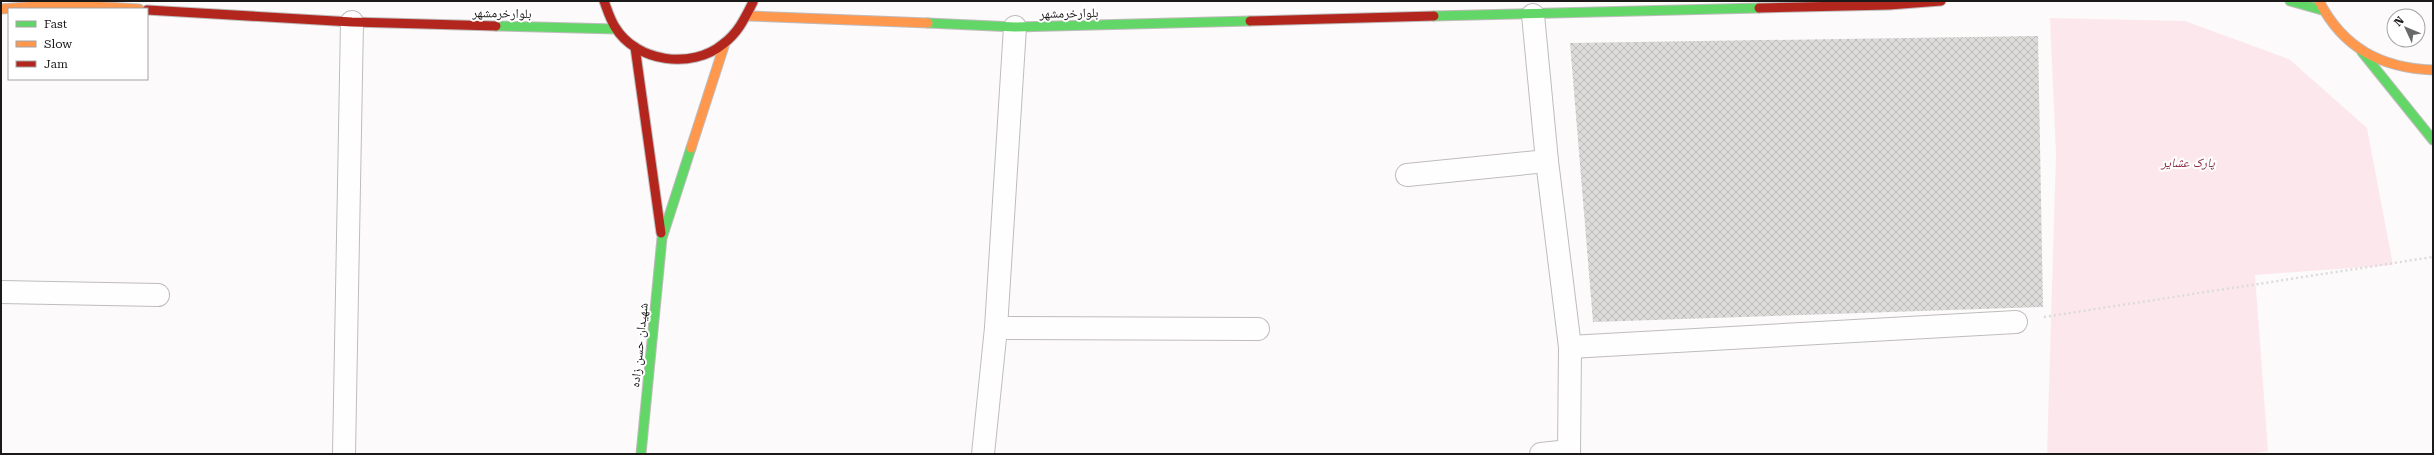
<svg xmlns="http://www.w3.org/2000/svg" width="2434" height="455" viewBox="0 0 2434 455" font-family="'Roboto Serif','Noto Naskh Arabic',serif">
	<style>
		.green { fill: #fce8ec }
		.building { fill: url(#building-cross-hatch) }
		.lines { fill: none; stroke-linecap: round; stroke-linejoin: round }
		.street-casing { stroke: #bfbcbd; stroke-width: 24 }
		.fast-casing { stroke: #bfbcbd; stroke-width: 11 }
		.slow-casing { stroke: #bfbcbd; stroke-width: 11 }
		.jam-casing { stroke: #bfbcbd; stroke-width: 11 }
		.path { stroke: #dcdbdc; stroke-width: 2.5; stroke-dasharray: 2 3; stroke-linecap: butt }
		.street { stroke: #fffefe; stroke-width: 22 }
		.fast { stroke: #63d668; stroke-width: 9 }
		.slow { stroke: #ff974d; stroke-width: 9 }
		.jam { stroke: #b3261e; stroke-width: 9 }
		.labels { text-anchor: middle; dominant-baseline: central; stroke-width: 4; stroke-linejoin: round; paint-order: stroke }
		.street-label { font-size: 13px; fill: #1c1919; stroke: #fff }
		.park-label { font-size: 13px; font-style: italic; fill: #892846; stroke: #fff }
	</style>
	<defs>
		<pattern id="building-cross-hatch" width="8" height="8" patternUnits="userSpaceOnUse"><rect width="8" height="8" fill="#dddada"/><path d="M0 0l8 8M0 8l8-8" fill="none" stroke="#bdbaba"/></pattern>
	</defs>
	<rect width="100%" height="100%" fill="#fdfafb"/>
	<polygon class="green" points="2050,18 2185,21 2289,59 2367,128 2393,265 2255,275 2268,451 2250,454 2047,454 2056,154"/>
	<polygon class="building" points="2038,36 2043,307 1593,322 1570,43"/>
	<g class="lines">
		<defs>
			<g id="street">
				<polyline points="1533,15 1547,161 1570,347 1569,454"/>
				<polyline points="1407,175 1547,161"/>
				<polyline points="1,292 158,295"/>
				<polyline points="996,328 1258,329"/>
				<polyline points="1570,347 2016,322"/>
				<polyline points="344,454 352,22"/>
				<polyline points="983,454 996,328 1015,27"/>
				<polyline points="1541,454 1569,451"/>
			</g>
			<g id="fast">
				<polyline points="2290,1 2322,10"/>
				<polyline points="1434,16 1759,8"/>
				<polyline points="928,23 1015,27 1250,21"/>
				<polyline points="496,26 616,29"/>
				<polyline points="2362,52 2433,140"/>
				<polyline points="641,454 662,238 691,148"/>
			</g>
			<g id="slow">
				<path d="M 2319,1 C 2343,48 2381,68 2433,70"/>
				<polyline points="1,9 60,4 139,9"/>
				<polyline points="749,16 928,23"/>
				<polyline points="691,148 724,46"/>
			</g>
			<g id="jam">
				<path d="M 604,1 C 607,9 610,19 615,27 C 636,62 692,70 723,44 C 738,33 745,18 753,2"/>
				<polyline points="1759,8 1889,5 1941,1"/>
				<polyline points="147,10 352,22 496,26"/>
				<polyline points="1250,21 1434,16"/>
				<polyline points="635,47 661,233"/>
			</g>
		</defs>
		<use href="#street" class="street-casing"/>
		<use href="#fast" class="fast-casing"/>
		<use href="#slow" class="slow-casing"/>
		<use href="#jam" class="jam-casing"/>
		<polyline class="path" points="2044,317 2433,257"/>
		<use href="#street" class="street"/>
		<use href="#fast" class="fast"/>
		<use href="#slow" class="slow"/>
		<use href="#jam" class="jam"/>
	</g>
	<g class="labels">
		<g class="street-label">
			<text transform="translate(502 13) rotate(1)">بلوارخرمشهر</text>
			<text transform="translate(1069 13) rotate(-1)">بلوارخرمشهر</text>
			<text transform="translate(639 345) rotate(-84)">شهیدان حسن زاده</text>
		</g>
		<g class="park-label">
			<text x="2188" y="162">پارک عشایر</text>
		</g>
	</g>
	<rect width="2434" height="455" fill="none" stroke="#1c1919" stroke-width="4"/>
	<rect x="8" y="8" width="140" height="72" fill="#ffffff" stroke="#a4a3a3"/>
	<rect x="16" y="21" width="20" height="6" fill="#63d668" stroke="#a4a3a3"/>
	<text x="44" y="28" font-size="12" fill="#1c1919">Fast</text>
	<rect x="16" y="41" width="20" height="6" fill="#ff974d" stroke="#a4a3a3"/>
	<text x="44" y="48" font-size="12" fill="#1c1919">Slow</text>
	<rect x="16" y="61" width="20" height="6" fill="#b3261e" stroke="#a4a3a3"/>
	<text x="44" y="68" font-size="12" fill="#1c1919">Jam</text>
	<g transform="translate(2406 28) rotate(314)"><circle r="19" fill="#ffffff" stroke="#a4a3a3"/>
	<path d="M0-3L7 15L0 10L-7 15Z" fill="#6b6868"/>
	<text y="-6" font-size="11" font-weight="bold" text-anchor="middle" fill="#1c1919">N</text>
	</g>
</svg>
